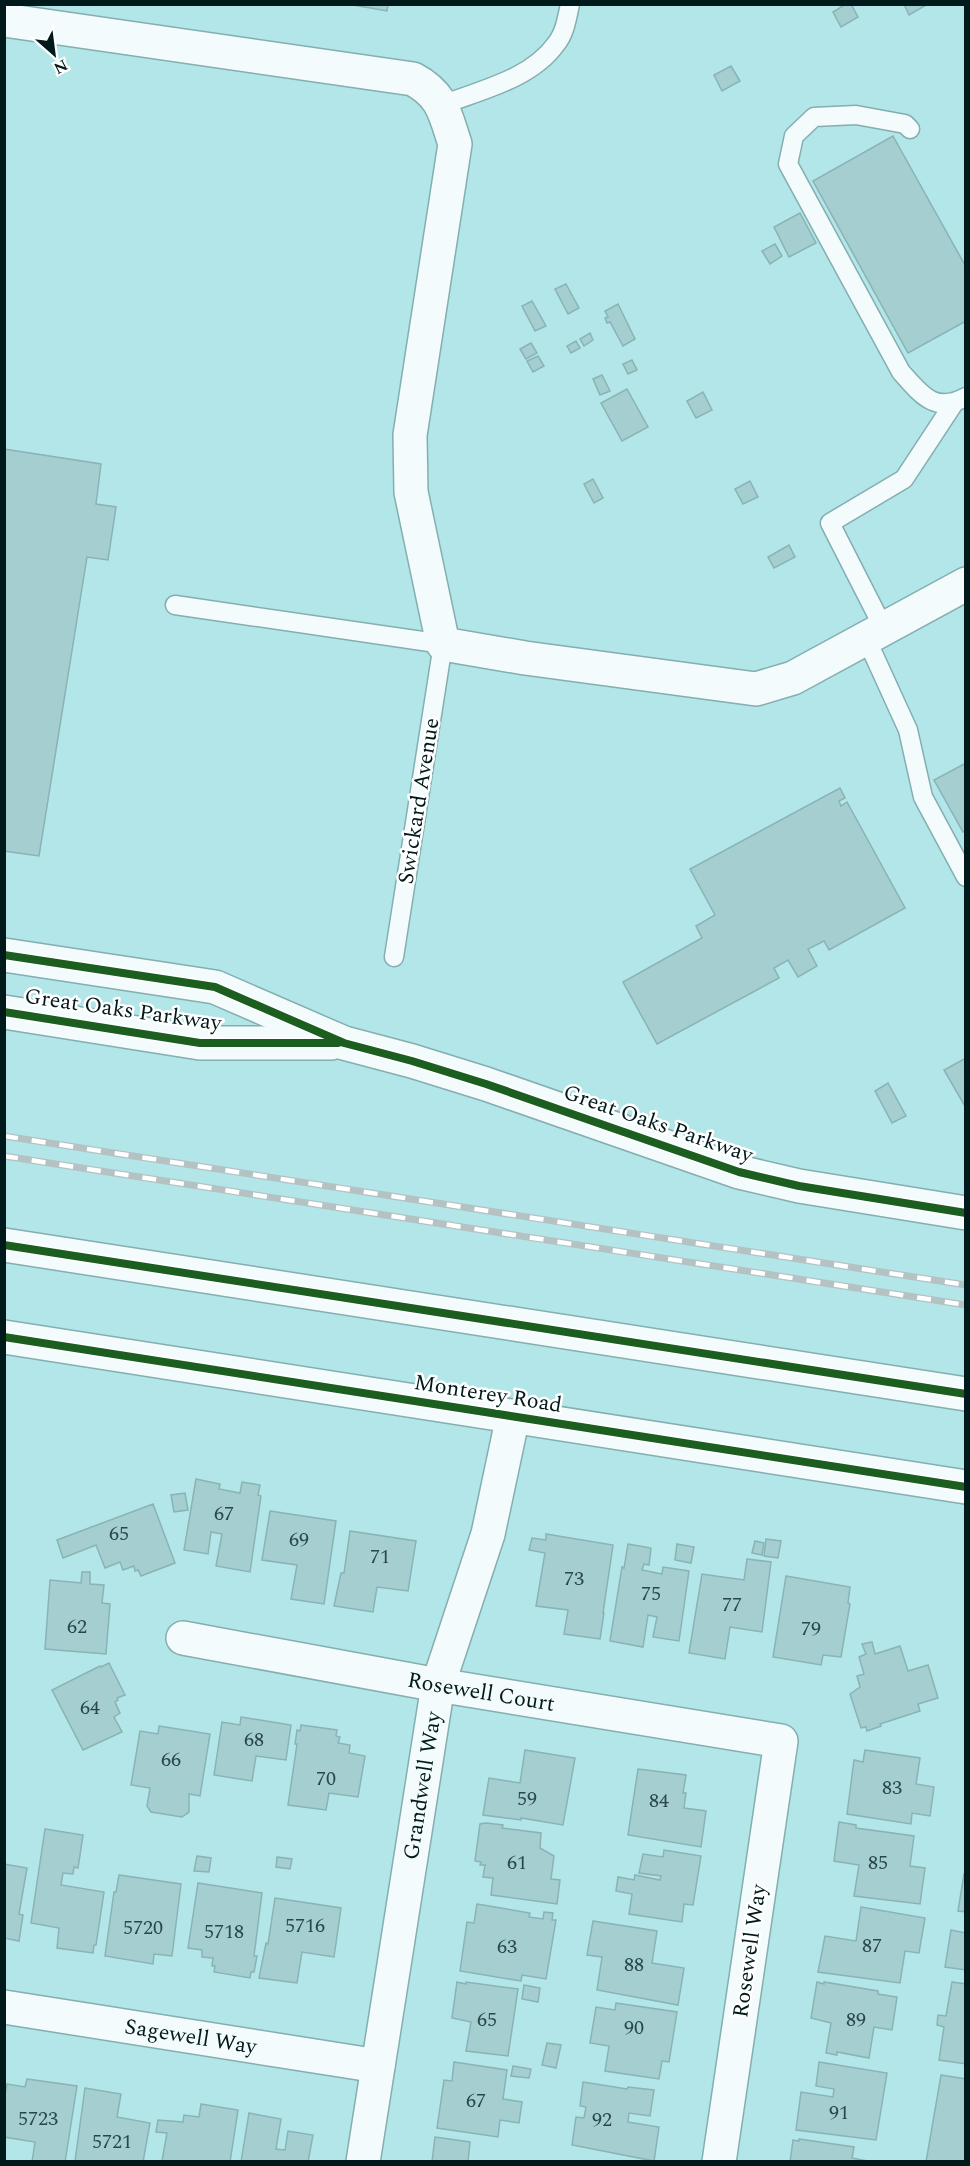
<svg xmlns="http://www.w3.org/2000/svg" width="970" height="2166" viewBox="0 0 970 2166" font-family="Spectral,serif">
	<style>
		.building { fill: #a4cecf; stroke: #89b3b5; stroke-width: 1.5 }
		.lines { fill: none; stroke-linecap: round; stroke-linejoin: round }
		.lane-casing { stroke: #84aeb0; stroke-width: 21 }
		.street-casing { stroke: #84aeb0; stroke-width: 36 }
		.secondary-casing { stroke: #84aeb0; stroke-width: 36 }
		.primary-casing { stroke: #84aeb0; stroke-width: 36 }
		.lane { stroke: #f3fbfc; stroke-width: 18 }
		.street { stroke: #f3fbfc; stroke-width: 33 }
		.secondary { stroke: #f3fbfc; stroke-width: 33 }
		.primary { stroke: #f3fbfc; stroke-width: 33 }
		.rail-casing { stroke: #b5c2c3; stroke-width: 7 }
		.rail { stroke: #fff; stroke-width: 4.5; stroke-dasharray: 14; stroke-linecap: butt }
		.cycleway-casing { stroke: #fff; stroke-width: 11 }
		.cycleway { stroke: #1b5e20; stroke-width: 8 }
		.labels { text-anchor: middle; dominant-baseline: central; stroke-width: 5; stroke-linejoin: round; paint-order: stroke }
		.number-label { font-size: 20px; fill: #294748 }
		.street-label { font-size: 22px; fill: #001a1b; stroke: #fff }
	</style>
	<rect width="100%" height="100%" fill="#b2e6e8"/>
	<g class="building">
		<polygon points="347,4 388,4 387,11"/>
		<polygon points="846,4 851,4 858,17 841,27 833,12"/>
		<polygon points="904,4 928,4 909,15"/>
		<polygon points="731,66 740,81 722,91 714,75"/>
		<polygon points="893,136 966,267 966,321 908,353 813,181"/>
		<polygon points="800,213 816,243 789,257 774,227"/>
		<polygon points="775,244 782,256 770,264 762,251"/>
		<polygon points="566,284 579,308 568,314 555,289"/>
		<polygon points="532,301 546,326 535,331 522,306"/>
		<polygon points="618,304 635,339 623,346 610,322 607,323 605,318 608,317 605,311"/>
		<polygon points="590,333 593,340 584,346 580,339"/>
		<polygon points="576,341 580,348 571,353 567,346"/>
		<polygon points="531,343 537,353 526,359 520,349"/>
		<polygon points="538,356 544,366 533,372 527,361"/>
		<polygon points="632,360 637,370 628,374 623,364"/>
		<polygon points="602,375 610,391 600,395 593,379"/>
		<polygon points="627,389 648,427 622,441 601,403"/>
		<polygon points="703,392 712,410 696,418 687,401"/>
		<polygon points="4,449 101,464 96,504 116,507 108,560 87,557 39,856 4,851"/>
		<polygon points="593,479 603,498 594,503 584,484"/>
		<polygon points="750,481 758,497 743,504 735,489"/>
		<polygon points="789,545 795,557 774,568 768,557"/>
		<polygon points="966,763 966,831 963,832 934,780"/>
		<polygon points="840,788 845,798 839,801 841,806 847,802 905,908 829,950 824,941 808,949 817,966 798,977 788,960 774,968 779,978 657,1044 623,982 702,938 696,926 715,915 690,869"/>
		<polygon points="966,1058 966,1108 944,1070"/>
		<polygon points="888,1083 906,1116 892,1123 875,1091"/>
		<polygon points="196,1479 220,1484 219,1489 240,1493 242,1482 260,1485 258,1495 261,1496 250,1572 216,1566 222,1534 211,1532 208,1554 184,1550"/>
		<polygon points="185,1493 188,1510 174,1512 171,1495"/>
		<polygon points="153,1504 175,1563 141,1576 138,1570 135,1571 134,1566 123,1570 120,1562 105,1568 96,1545 63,1558 57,1540"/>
		<polygon points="270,1511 336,1521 324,1604 291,1599 297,1565 262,1560"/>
		<polygon points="350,1531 416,1541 408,1591 377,1587 373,1612 334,1606 341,1573 344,1573"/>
		<polygon points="546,1534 613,1545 603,1613 604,1613 600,1639 564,1634 568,1610 536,1606 545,1553 529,1550 532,1538 546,1540"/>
		<polygon points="766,1539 781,1541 778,1558 764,1556"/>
		<polygon points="755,1541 764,1543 762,1555 752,1553"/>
		<polygon points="628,1544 651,1548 649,1565 644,1564 642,1570 662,1574 663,1567 689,1571 679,1641 653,1637 657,1617 648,1615 643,1647 610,1641 622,1567 624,1568"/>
		<polygon points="677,1544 694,1547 691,1563 675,1560"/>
		<polygon points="747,1559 771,1562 762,1632 730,1627 725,1659 689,1653 702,1574 744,1580"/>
		<polygon points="82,1572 90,1572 90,1584 104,1585 102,1603 110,1604 106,1654 45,1649 50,1580 81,1583"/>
		<polygon points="786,1576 850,1587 848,1603 850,1604 841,1657 823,1655 821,1665 773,1657"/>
		<polygon points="872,1642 875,1654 900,1646 908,1671 928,1665 938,1698 918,1704 920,1711 880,1724 881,1726 867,1731 866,1727 861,1728 850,1694 860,1687 857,1676 864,1674 859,1657 866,1654 862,1644"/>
		<polygon points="109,1663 125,1695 117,1698 118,1700 115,1702 120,1713 114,1717 122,1732 83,1750 52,1690 100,1666 101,1667"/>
		<polygon points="241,1717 291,1725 286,1760 256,1756 252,1781 214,1775 222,1722 240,1725"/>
		<polygon points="301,1725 337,1730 336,1736 340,1737 338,1743 350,1745 349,1753 365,1756 358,1797 329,1793 326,1810 288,1805 297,1744 295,1744 297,1730 300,1731"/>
		<polygon points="159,1726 210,1734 200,1796 189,1794 189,1812 182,1817 151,1812 147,1806 150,1788 131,1785 140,1731 158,1734"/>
		<polygon points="525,1750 575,1758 563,1825 521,1818 521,1820 483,1815 489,1778 520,1783"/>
		<polygon points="865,1750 920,1758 916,1784 934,1787 930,1816 912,1813 911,1824 847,1814 854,1760 863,1762"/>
		<polygon points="638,1769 686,1775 683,1793 686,1793 684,1808 706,1811 701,1847 628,1835"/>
		<polygon points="839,1822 856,1825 856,1828 914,1836 910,1866 925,1868 920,1904 854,1896 859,1865 834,1861"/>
		<polygon points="486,1823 503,1825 502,1828 541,1833 540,1848 554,1856 551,1879 560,1880 557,1904 491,1895 493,1878 483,1877 485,1865 480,1865 481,1862 475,1861 480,1824"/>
		<polygon points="45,1829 83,1835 78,1868 74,1867 73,1874 63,1873 61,1885 104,1892 96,1945 94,1945 93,1953 57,1948 59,1928 31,1923"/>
		<polygon points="664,1850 701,1856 693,1905 684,1904 682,1922 629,1914 632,1894 616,1891 618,1877 634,1880 635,1875 660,1880 661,1876 639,1873 643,1854 663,1857"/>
		<polygon points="197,1856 211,1858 209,1872 194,1871"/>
		<polygon points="277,1857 292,1859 290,1869 276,1867"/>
		<polygon points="4,1864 27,1868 19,1914 23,1915 19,1941 4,1938"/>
		<polygon points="964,1874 966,1875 966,1912 958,1911"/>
		<polygon points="119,1875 181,1884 172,1956 154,1954 153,1964 105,1956 114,1892 116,1892"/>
		<polygon points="198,1883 262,1893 254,1956 257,1956 254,1972 251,1972 250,1978 214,1972 215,1966 212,1966 213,1958 202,1957 202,1950 188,1948"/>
		<polygon points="275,1898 341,1908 334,1957 302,1952 297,1983 259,1978 266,1943 268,1944"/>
		<polygon points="477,1904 530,1913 529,1917 543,1919 544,1912 553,1913 552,1920 556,1920 546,1979 522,1975 521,1981 460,1971 467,1922 474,1923"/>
		<polygon points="861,1907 925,1918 919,1953 905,1951 900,1983 818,1972 825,1936 856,1941"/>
		<polygon points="593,1921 657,1931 652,1963 684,1968 678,2005 597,1990 602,1957 587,1955"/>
		<polygon points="951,1930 966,1933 966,1970 945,1967"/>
		<polygon points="457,1982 466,1984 466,1982 518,1989 508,2056 466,2051 471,2022 452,2018"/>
		<polygon points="817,1982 824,1984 824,1982 878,1991 878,1994 897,1997 892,2030 874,2027 869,2058 837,2052 837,2055 826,2053 831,2023 811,2018"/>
		<polygon points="952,1982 966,1984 966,2064 939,2060 944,2027 937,2025 938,2015 946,2016"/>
		<polygon points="524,1985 540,1988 538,2002 522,1999"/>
		<polygon points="616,2003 677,2012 669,2062 662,2061 659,2079 605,2071 609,2046 590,2043 596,2007 615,2010"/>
		<polygon points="547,2043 561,2045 556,2068 542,2065"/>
		<polygon points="454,2062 507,2070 503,2099 522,2102 519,2123 500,2120 498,2137 437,2128 444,2080 452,2081"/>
		<polygon points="819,2062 887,2073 876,2140 796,2130 801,2092 833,2097 834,2089 816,2086"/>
		<polygon points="513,2066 531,2069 529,2078 511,2076"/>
		<polygon points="941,2075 966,2079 966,2162 926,2162"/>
		<polygon points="27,2079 77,2086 65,2162 32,2162 35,2142 4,2137 4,2100 7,2084 25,2087"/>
		<polygon points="583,2082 627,2089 628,2087 654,2090 650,2116 629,2113 628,2122 659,2127 654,2161 572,2145 576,2117 584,2118 586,2107 580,2106"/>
		<polygon points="85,2088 121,2094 117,2117 150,2123 143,2162 75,2161"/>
		<polygon points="201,2104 238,2110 230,2162 162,2161 167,2133 156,2132 158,2120 183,2122 184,2115 199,2117"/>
		<polygon points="249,2113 281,2119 276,2149 285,2150 288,2131 313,2135 308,2162 241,2162"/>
		<polygon points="435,2137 470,2142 468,2162 432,2162"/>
		<polygon points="799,2139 854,2147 852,2158 873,2162 790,2162 793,2140 799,2141"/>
	</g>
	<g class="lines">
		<defs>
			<g id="lane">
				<path d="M 442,105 C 481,90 531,79 556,44 C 565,33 567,18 570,4"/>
				<path d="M 910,129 L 905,124 L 856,115 L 814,117 L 794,136 L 788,164 L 901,372 C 921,394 934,414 966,397"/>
				<polyline points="175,605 443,644 394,957"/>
				<polyline points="884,629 830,523 904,479 954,403"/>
				<polyline points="866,638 908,730 923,797 966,877"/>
			</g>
			<g id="street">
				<path id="s1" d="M 183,1638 L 438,1685 L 781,1741 L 719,2162"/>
				<path id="s2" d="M 4,2007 L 378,2066"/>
				<path id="s3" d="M 363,2162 L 438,1685 L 488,1534 L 513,1416"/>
			</g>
			<g id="secondary">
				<path d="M 4,20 L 413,79 C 443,95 445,114 455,144 L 410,435 L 411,492 L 443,644 L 525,658 L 756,689 L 793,678 L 966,584"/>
				<polyline points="4,955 215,987 344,1043 412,1061 486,1084 739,1172 799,1186 966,1213"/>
				<polyline points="4,1012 200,1043 331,1043"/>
			</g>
			<g id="primary">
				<polyline points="4,1245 966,1394"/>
				<polyline points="4,1337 966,1487"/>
			</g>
		</defs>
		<use href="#lane" class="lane-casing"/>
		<use href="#street" class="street-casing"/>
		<use href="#secondary" class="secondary-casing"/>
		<use href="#primary" class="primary-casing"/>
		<use href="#lane" class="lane"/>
		<use href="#street" class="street"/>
		<use href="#secondary" class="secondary"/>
		<use href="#primary" class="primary"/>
		<defs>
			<g id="rail">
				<polyline points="4,1136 966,1285"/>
				<polyline points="4,1156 966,1305"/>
			</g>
		</defs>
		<use href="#rail" class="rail-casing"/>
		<use href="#rail" class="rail"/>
		<defs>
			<g id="cycleway">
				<polyline points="4,955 215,987 344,1043 412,1061 486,1084 739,1172 799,1186 966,1213"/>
				<polyline points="4,1012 200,1043 338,1043"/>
				<polyline points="4,1245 966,1394"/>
				<polyline points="4,1337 966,1487"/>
			</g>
		</defs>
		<use href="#cycleway" class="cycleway-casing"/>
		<use href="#cycleway" class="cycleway"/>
	</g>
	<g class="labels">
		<g class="number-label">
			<text x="224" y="1514">67</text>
			<text x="119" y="1534">65</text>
			<text x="299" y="1540">69</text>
			<text x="380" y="1557">71</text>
			<text x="574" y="1579">73</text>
			<text x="651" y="1594">75</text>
			<text x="732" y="1605">77</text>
			<text x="77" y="1627">62</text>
			<text x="811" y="1629">79</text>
			<text x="90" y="1708">64</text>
			<text x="254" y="1740">68</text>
			<text x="171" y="1760">66</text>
			<text x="326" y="1779">70</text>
			<text x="892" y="1788">83</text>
			<text x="527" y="1799">59</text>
			<text x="659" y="1801">84</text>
			<text x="517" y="1863">61</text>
			<text x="878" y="1863">85</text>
			<text x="305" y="1926">5716</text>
			<text x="143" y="1928">5720</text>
			<text x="224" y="1932">5718</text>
			<text x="872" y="1946">87</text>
			<text x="507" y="1947">63</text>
			<text x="634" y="1965">88</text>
			<text x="487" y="2020">65</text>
			<text x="856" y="2020">89</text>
			<text x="634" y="2028">90</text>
			<text x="476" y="2101">67</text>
			<text x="839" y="2113">91</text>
			<text x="38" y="2119">5723</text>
			<text x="602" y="2120">92</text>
			<text x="112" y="2142">5721</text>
		</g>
		<g class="street-label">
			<text transform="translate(419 801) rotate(-81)">Swickard Avenue</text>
			<text transform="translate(123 1010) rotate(8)">Great Oaks Parkway</text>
			<text transform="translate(658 1124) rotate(19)">Great Oaks Parkway</text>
			<text transform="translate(488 1394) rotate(9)">Monterey Road</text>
			<text stroke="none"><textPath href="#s1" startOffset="303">Rosewell Court</textPath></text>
			<text stroke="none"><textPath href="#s3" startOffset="381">Grandwell Way</textPath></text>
			<text transform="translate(750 1951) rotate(-82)">Rosewell Way</text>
			<text stroke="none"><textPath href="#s2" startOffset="189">Sagewell Way</textPath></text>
		</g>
	</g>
	<rect width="970" height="2166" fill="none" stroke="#001a1b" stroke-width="12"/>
	<g transform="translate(54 54) rotate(152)" stroke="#ffffff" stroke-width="4.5" paint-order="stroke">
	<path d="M0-4.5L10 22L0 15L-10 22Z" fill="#001a1b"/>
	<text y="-9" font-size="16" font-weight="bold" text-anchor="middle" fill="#001a1b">N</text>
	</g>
</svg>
